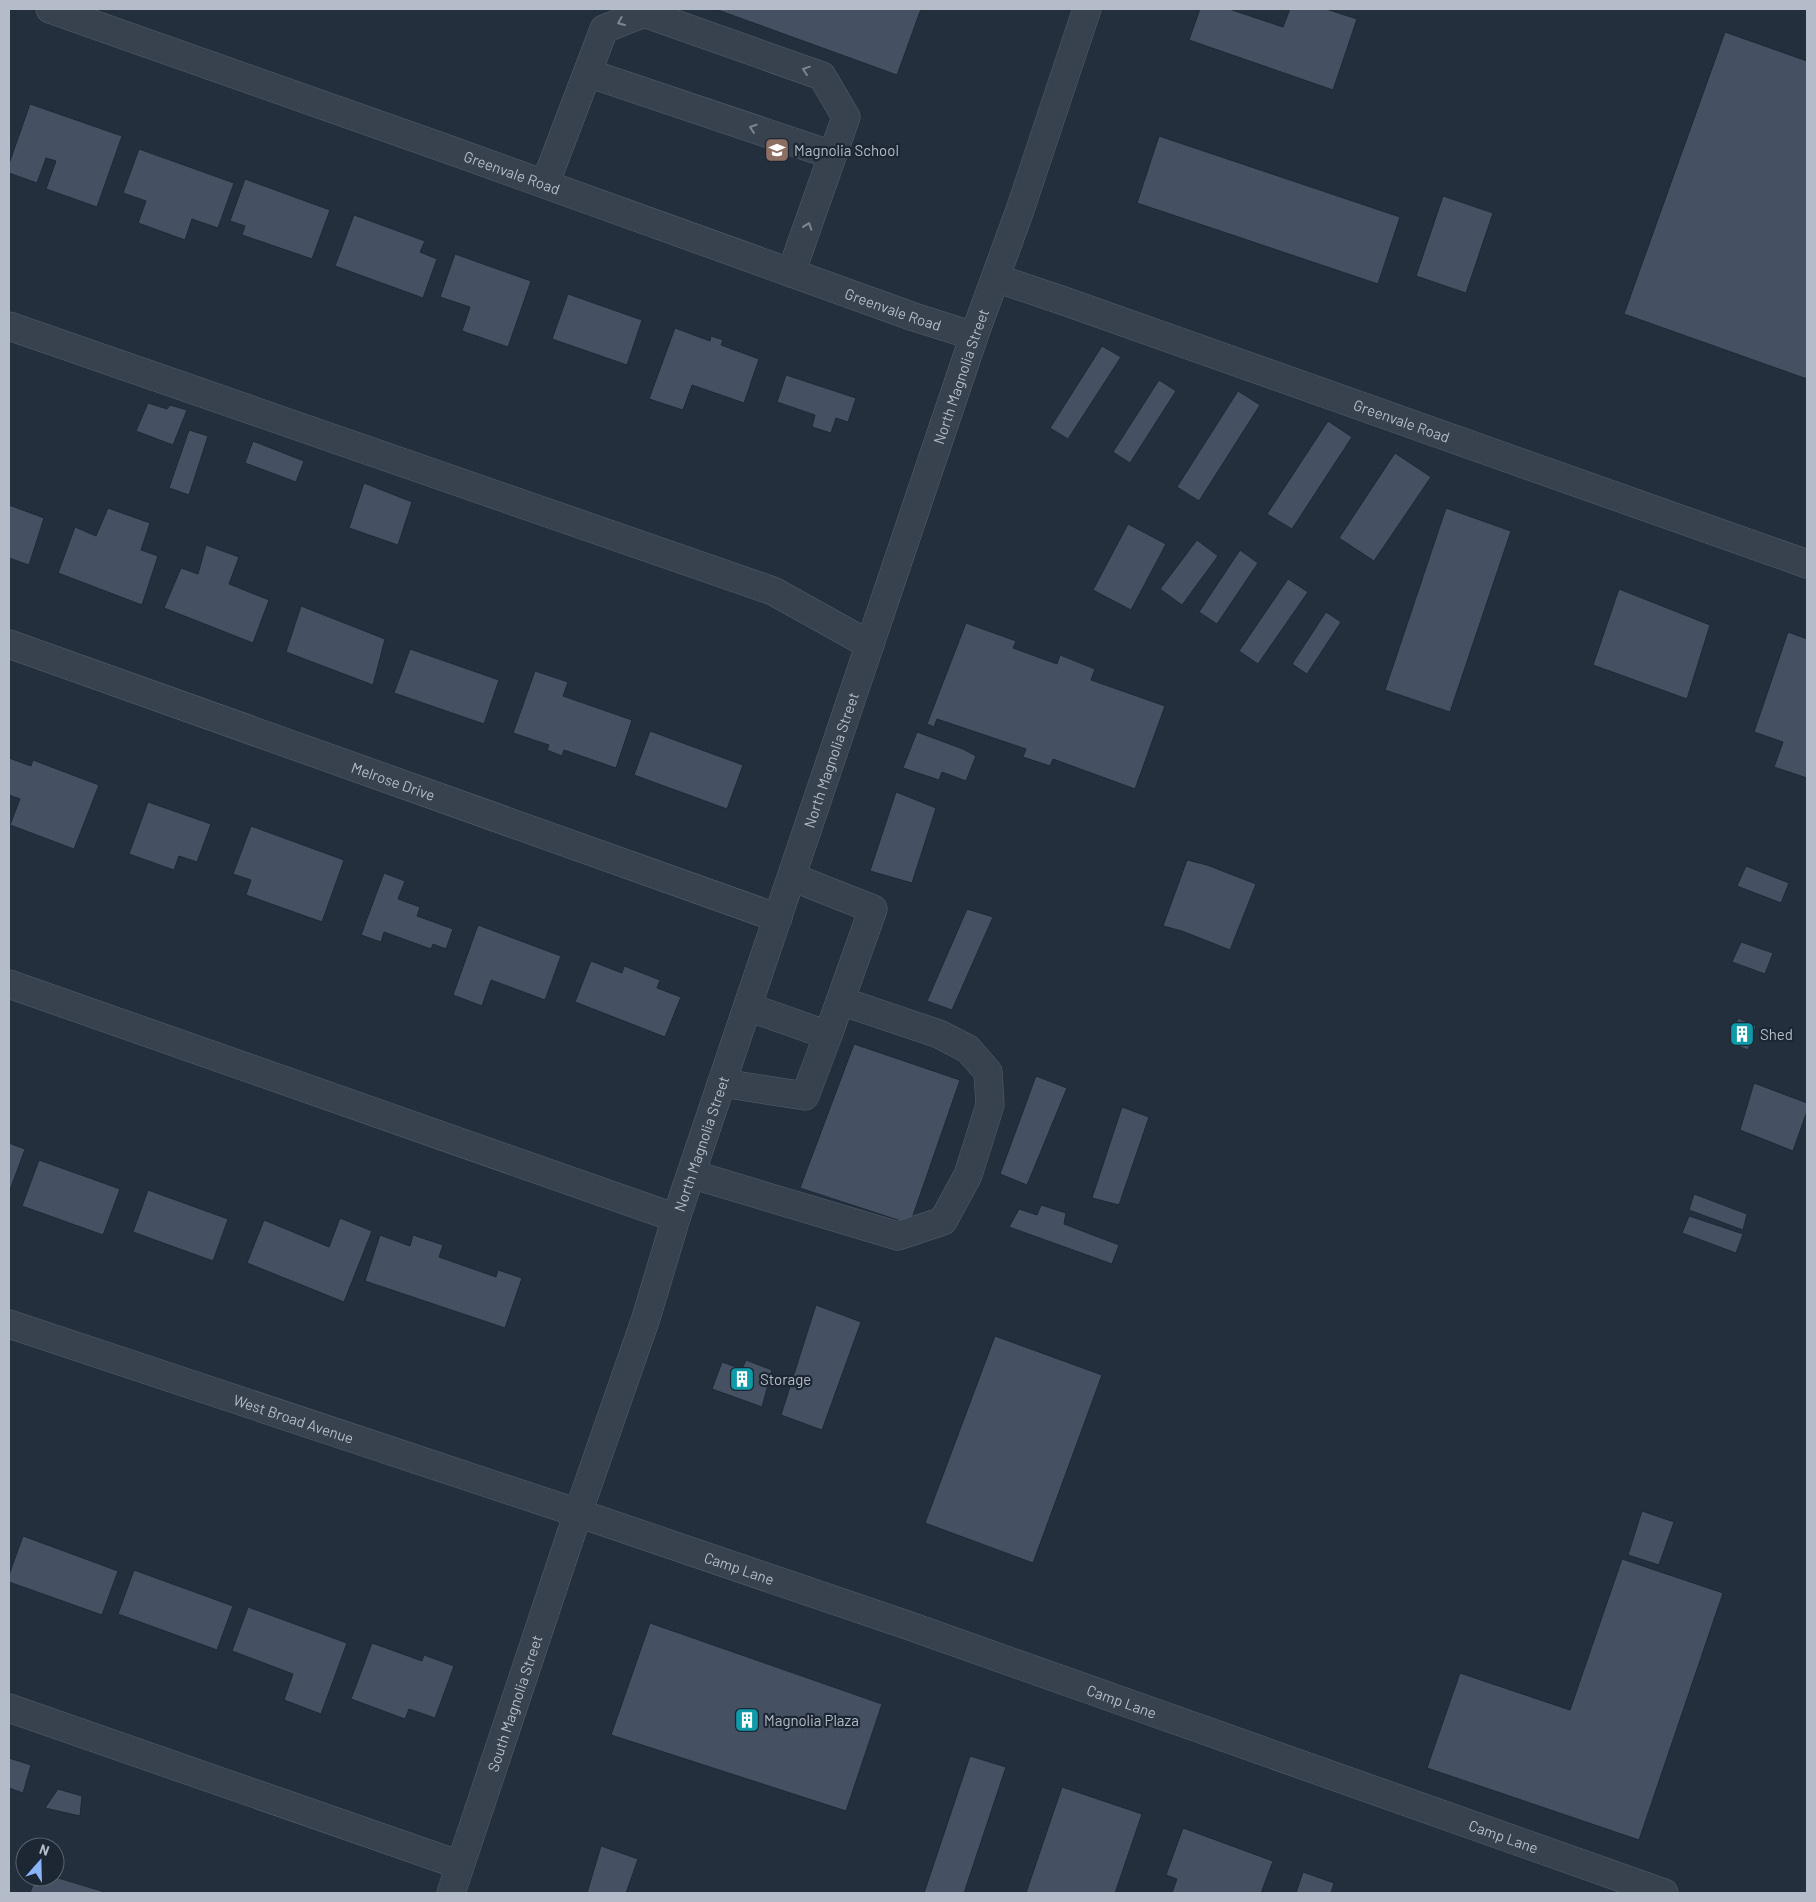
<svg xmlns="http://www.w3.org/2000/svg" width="1816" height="1902" viewBox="0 0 1816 1902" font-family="Barlow,sans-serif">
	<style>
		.building { fill: #455162; stroke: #1f2835 }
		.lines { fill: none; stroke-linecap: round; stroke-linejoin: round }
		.minor-casing { stroke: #565f6c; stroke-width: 29 }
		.minor { stroke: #38414e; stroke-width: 28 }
		.oneway { stroke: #7c8592 }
		.labels { text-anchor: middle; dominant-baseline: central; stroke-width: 4.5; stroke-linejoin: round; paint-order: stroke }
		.poi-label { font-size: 15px; fill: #b4bcc9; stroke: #1d2633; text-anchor: start }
		.street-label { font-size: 15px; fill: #b4bcc9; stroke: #1d2633 }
	</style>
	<rect width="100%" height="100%" fill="#242f3e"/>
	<g class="building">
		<polygon points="715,9 921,9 897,75"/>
		<polygon points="1200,9 1229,9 1283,27 1290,9 1326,9 1357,19 1333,90 1189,40"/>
		<polygon points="1725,32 1807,61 1807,379 1624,314"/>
		<polygon points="30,104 122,136 97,207 46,189 56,161 46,158 37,183 9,173 9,164"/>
		<polygon points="1159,136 1400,217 1378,284 1137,203"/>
		<polygon points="139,149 234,183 218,228 192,219 185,240 138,223 146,201 123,193"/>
		<polygon points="245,179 330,210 312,259 242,235 245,226 230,221"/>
		<polygon points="1443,196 1493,213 1466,293 1416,276"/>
		<polygon points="354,215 425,241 420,252 437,259 423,298 335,266"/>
		<polygon points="455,254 531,281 508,347 462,331 470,307 440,297"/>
		<polygon points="568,294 642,320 627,365 552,339"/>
		<polygon points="675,328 710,341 711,336 723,340 721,345 759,359 744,403 692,385 683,410 649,399"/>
		<polygon points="1102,346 1121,357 1068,439 1050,428"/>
		<polygon points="786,375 856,398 848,422 836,418 831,433 812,427 815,415 777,402"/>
		<polygon points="1159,380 1176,391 1130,463 1113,452"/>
		<polygon points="1238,391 1260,405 1199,501 1177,487"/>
		<polygon points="148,403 167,409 170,405 187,410 173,445 136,431"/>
		<polygon points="1328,421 1352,437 1292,529 1267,514"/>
		<polygon points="189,430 208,436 189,495 169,488"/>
		<polygon points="253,441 304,461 296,482 245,463"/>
		<polygon points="1395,453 1431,477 1374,561 1339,538"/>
		<polygon points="364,483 412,502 398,545 349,528"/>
		<polygon points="9,505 44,518 29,565 9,558"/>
		<polygon points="108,508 150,523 141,550 158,556 142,605 58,573 75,527 96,536"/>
		<polygon points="1446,508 1511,531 1450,712 1385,690"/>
		<polygon points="1128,524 1166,544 1131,610 1093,590"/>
		<polygon points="1197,540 1218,556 1182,605 1160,589"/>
		<polygon points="206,545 239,557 229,584 269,600 253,643 164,608 181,568 198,574"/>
		<polygon points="1240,550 1258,563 1217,624 1199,612"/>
		<polygon points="1288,579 1308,592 1258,664 1239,651"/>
		<polygon points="1619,589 1710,625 1687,699 1593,665"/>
		<polygon points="301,606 385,639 373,685 286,652"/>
		<polygon points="1326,612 1341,622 1307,674 1292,664"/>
		<polygon points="966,623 1016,641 1013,648 1057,664 1060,655 1095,669 1091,680 1165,706 1135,789 1053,759 1050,766 1023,757 1026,749 937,719 934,727 927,724"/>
		<polygon points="1788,632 1807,639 1807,778 1774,767 1783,742 1754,732"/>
		<polygon points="410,649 499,680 484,724 394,693"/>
		<polygon points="535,671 568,682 563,696 632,720 616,768 564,750 562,756 547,750 549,745 513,733"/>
		<polygon points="650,731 743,765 727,809 634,775"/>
		<polygon points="917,732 963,749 976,756 966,781 942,772 939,780 903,768"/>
		<polygon points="9,758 31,766 33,760 99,785 74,849 10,825 20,799 9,795"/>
		<polygon points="896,792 936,808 912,883 870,871"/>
		<polygon points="148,802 211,824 197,862 179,856 174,870 129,854"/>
		<polygon points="251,826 344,860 322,922 246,895 251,880 233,874"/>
		<polygon points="1187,860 1207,865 1256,884 1230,950 1182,931 1163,926"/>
		<polygon points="1746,866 1789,883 1781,903 1737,886"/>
		<polygon points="384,873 405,881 398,899 420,907 417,916 453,929 446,949 433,944 431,949 384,932 381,942 361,935"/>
		<polygon points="967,909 993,917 952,1010 927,1001"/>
		<polygon points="478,925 561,956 545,1000 491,980 482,1006 453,995"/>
		<polygon points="1741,942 1773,953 1765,974 1732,962"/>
		<polygon points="591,961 622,973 624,966 660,980 657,988 681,997 665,1037 575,1002"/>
		<polygon points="1738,1018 1756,1026 1748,1050 1729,1042"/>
		<polygon points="854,1044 960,1080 910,1224 800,1188"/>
		<polygon points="1036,1076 1067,1088 1027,1185 1000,1174"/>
		<polygon points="1754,1083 1807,1103 1807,1111 1793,1151 1740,1130"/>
		<polygon points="1122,1107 1149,1117 1119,1205 1092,1198"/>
		<polygon points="9,1143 25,1149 10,1190 9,1190"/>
		<polygon points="39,1160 120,1189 103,1235 22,1206"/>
		<polygon points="148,1190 228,1219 213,1261 133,1232"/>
		<polygon points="1694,1194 1747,1214 1743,1230 1689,1210"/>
		<polygon points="1041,1205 1066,1213 1064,1224 1119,1245 1112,1264 1009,1227 1019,1209 1037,1215"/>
		<polygon points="1689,1216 1743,1234 1736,1253 1682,1233"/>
		<polygon points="340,1218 372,1231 344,1302 247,1263 264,1220 329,1247"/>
		<polygon points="380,1235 410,1246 413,1235 443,1245 439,1257 496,1277 498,1270 522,1278 505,1328 365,1281"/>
		<polygon points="816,1305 861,1322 822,1430 781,1415"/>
		<polygon points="995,1336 1102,1375 1033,1563 925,1523"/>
		<polygon points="746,1360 772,1370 762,1407 712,1389 722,1362 742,1369"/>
		<polygon points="1642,1511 1674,1522 1659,1565 1628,1555"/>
		<polygon points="23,1536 118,1571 102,1615 9,1582 9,1575"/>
		<polygon points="1622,1559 1723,1593 1639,1840 1427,1768 1460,1673 1570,1710"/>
		<polygon points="134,1570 233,1606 217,1650 118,1614"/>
		<polygon points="248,1607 347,1643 321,1714 284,1700 293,1674 232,1651"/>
		<polygon points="650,1623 882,1704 846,1811 611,1735"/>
		<polygon points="372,1643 422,1661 424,1655 454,1666 435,1718 409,1709 405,1719 351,1699"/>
		<polygon points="970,1756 1006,1767 964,1893 924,1893"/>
		<polygon points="9,1758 31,1765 23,1793 9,1788"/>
		<polygon points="1062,1787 1142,1814 1115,1893 1026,1893"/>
		<polygon points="58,1789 82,1796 80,1816 45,1808"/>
		<polygon points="1183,1828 1273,1861 1261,1893 1172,1893 1177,1879 1166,1875"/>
		<polygon points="601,1846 638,1859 626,1893 587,1893"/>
		<polygon points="1303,1872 1334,1883 1331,1893 1296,1893"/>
		<polygon points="36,1877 55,1877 108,1893 30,1893"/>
	</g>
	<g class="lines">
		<defs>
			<g id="minor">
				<path id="s1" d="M 50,9 L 450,150 L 914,317 L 974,336"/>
				<polyline points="588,73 832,155"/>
				<polyline points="545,184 604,29 644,13 822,76 846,117 791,273"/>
				<path id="s2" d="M 996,278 L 1064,301 L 1807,564"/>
				<polyline points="9,326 773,591 870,645"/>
				<path id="s3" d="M 9,644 L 778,918"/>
				<polyline points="9,984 676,1218"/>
				<polyline points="748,1007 828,1035 873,909 792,877"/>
				<polyline points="722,1083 805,1096 828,1035"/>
				<polyline points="691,1174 898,1236 943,1221 968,1175 990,1105 988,1072 968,1049 939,1034 841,1001"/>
				<path id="s4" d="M 9,1324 L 578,1513 L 907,1625 L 1664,1893"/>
				<polyline points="9,1708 460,1865"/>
				<path id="s5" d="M 451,1893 L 578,1513 L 646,1318 L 676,1218 L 974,336 L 1020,210 L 1087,9"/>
			</g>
		</defs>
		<use href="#minor" class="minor-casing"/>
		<use href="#minor" class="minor"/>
	</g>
	<defs><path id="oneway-chevron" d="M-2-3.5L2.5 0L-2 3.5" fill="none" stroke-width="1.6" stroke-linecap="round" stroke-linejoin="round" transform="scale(1.25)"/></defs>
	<g class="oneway">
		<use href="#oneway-chevron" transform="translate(621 22) rotate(157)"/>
		<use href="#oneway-chevron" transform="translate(806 70) rotate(-161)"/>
		<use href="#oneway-chevron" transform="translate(753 128) rotate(-161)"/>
		<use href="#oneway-chevron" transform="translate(808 226) rotate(-71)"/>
	</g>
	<defs>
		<symbol id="school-square" viewBox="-11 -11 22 22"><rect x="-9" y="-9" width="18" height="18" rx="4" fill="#8d6e63" stroke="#1d2633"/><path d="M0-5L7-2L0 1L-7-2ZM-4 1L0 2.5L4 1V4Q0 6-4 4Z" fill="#fff"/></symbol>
		<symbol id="building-square" viewBox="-11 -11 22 22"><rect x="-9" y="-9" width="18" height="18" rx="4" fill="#0f9aa8" stroke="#1d2633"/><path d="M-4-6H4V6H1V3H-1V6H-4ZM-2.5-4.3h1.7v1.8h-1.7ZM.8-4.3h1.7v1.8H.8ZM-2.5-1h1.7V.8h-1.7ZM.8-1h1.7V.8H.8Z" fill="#fff"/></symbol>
	</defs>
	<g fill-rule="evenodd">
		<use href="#school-square" x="763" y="136" width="28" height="28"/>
		<use href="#building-square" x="1728" y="1020" width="28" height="28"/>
		<use href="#building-square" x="728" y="1365" width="28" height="28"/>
		<use href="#building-square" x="733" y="1706" width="28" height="28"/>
	</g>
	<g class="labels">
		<g class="poi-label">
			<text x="794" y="150">Magnolia School</text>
			<text x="1760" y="1034">Shed</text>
			<text x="760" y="1379">Storage</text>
			<text x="764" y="1720">Magnolia Plaza</text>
		</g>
		<g class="street-label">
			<text stroke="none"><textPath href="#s1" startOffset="490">Greenvale Road</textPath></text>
			<text stroke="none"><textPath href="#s1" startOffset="895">Greenvale Road</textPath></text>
			<text stroke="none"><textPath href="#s5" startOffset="1600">North Magnolia Street</textPath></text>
			<text stroke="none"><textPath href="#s2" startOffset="430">Greenvale Road</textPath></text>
			<text stroke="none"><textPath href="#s5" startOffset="1195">North Magnolia Street</textPath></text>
			<text stroke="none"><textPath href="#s3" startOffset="408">Melrose Drive</textPath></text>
			<text stroke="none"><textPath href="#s5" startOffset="790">North Magnolia Street</textPath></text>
			<text stroke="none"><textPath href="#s4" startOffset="300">West Broad Avenue</textPath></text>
			<text stroke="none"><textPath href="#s4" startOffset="770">Camp Lane</textPath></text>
			<text stroke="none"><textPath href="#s4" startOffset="1175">Camp Lane</textPath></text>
			<text stroke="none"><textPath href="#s5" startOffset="200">South Magnolia Street</textPath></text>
			<text stroke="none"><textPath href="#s4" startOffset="1580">Camp Lane</textPath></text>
		</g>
	</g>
	<rect width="1816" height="1902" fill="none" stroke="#b4bcc9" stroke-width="20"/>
	<g transform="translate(40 1862) rotate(20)"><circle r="24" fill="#1d2633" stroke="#59626f"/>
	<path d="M0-4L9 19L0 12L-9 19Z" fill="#8ab4f8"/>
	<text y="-8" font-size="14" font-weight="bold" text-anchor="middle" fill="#b4bcc9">N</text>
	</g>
</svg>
